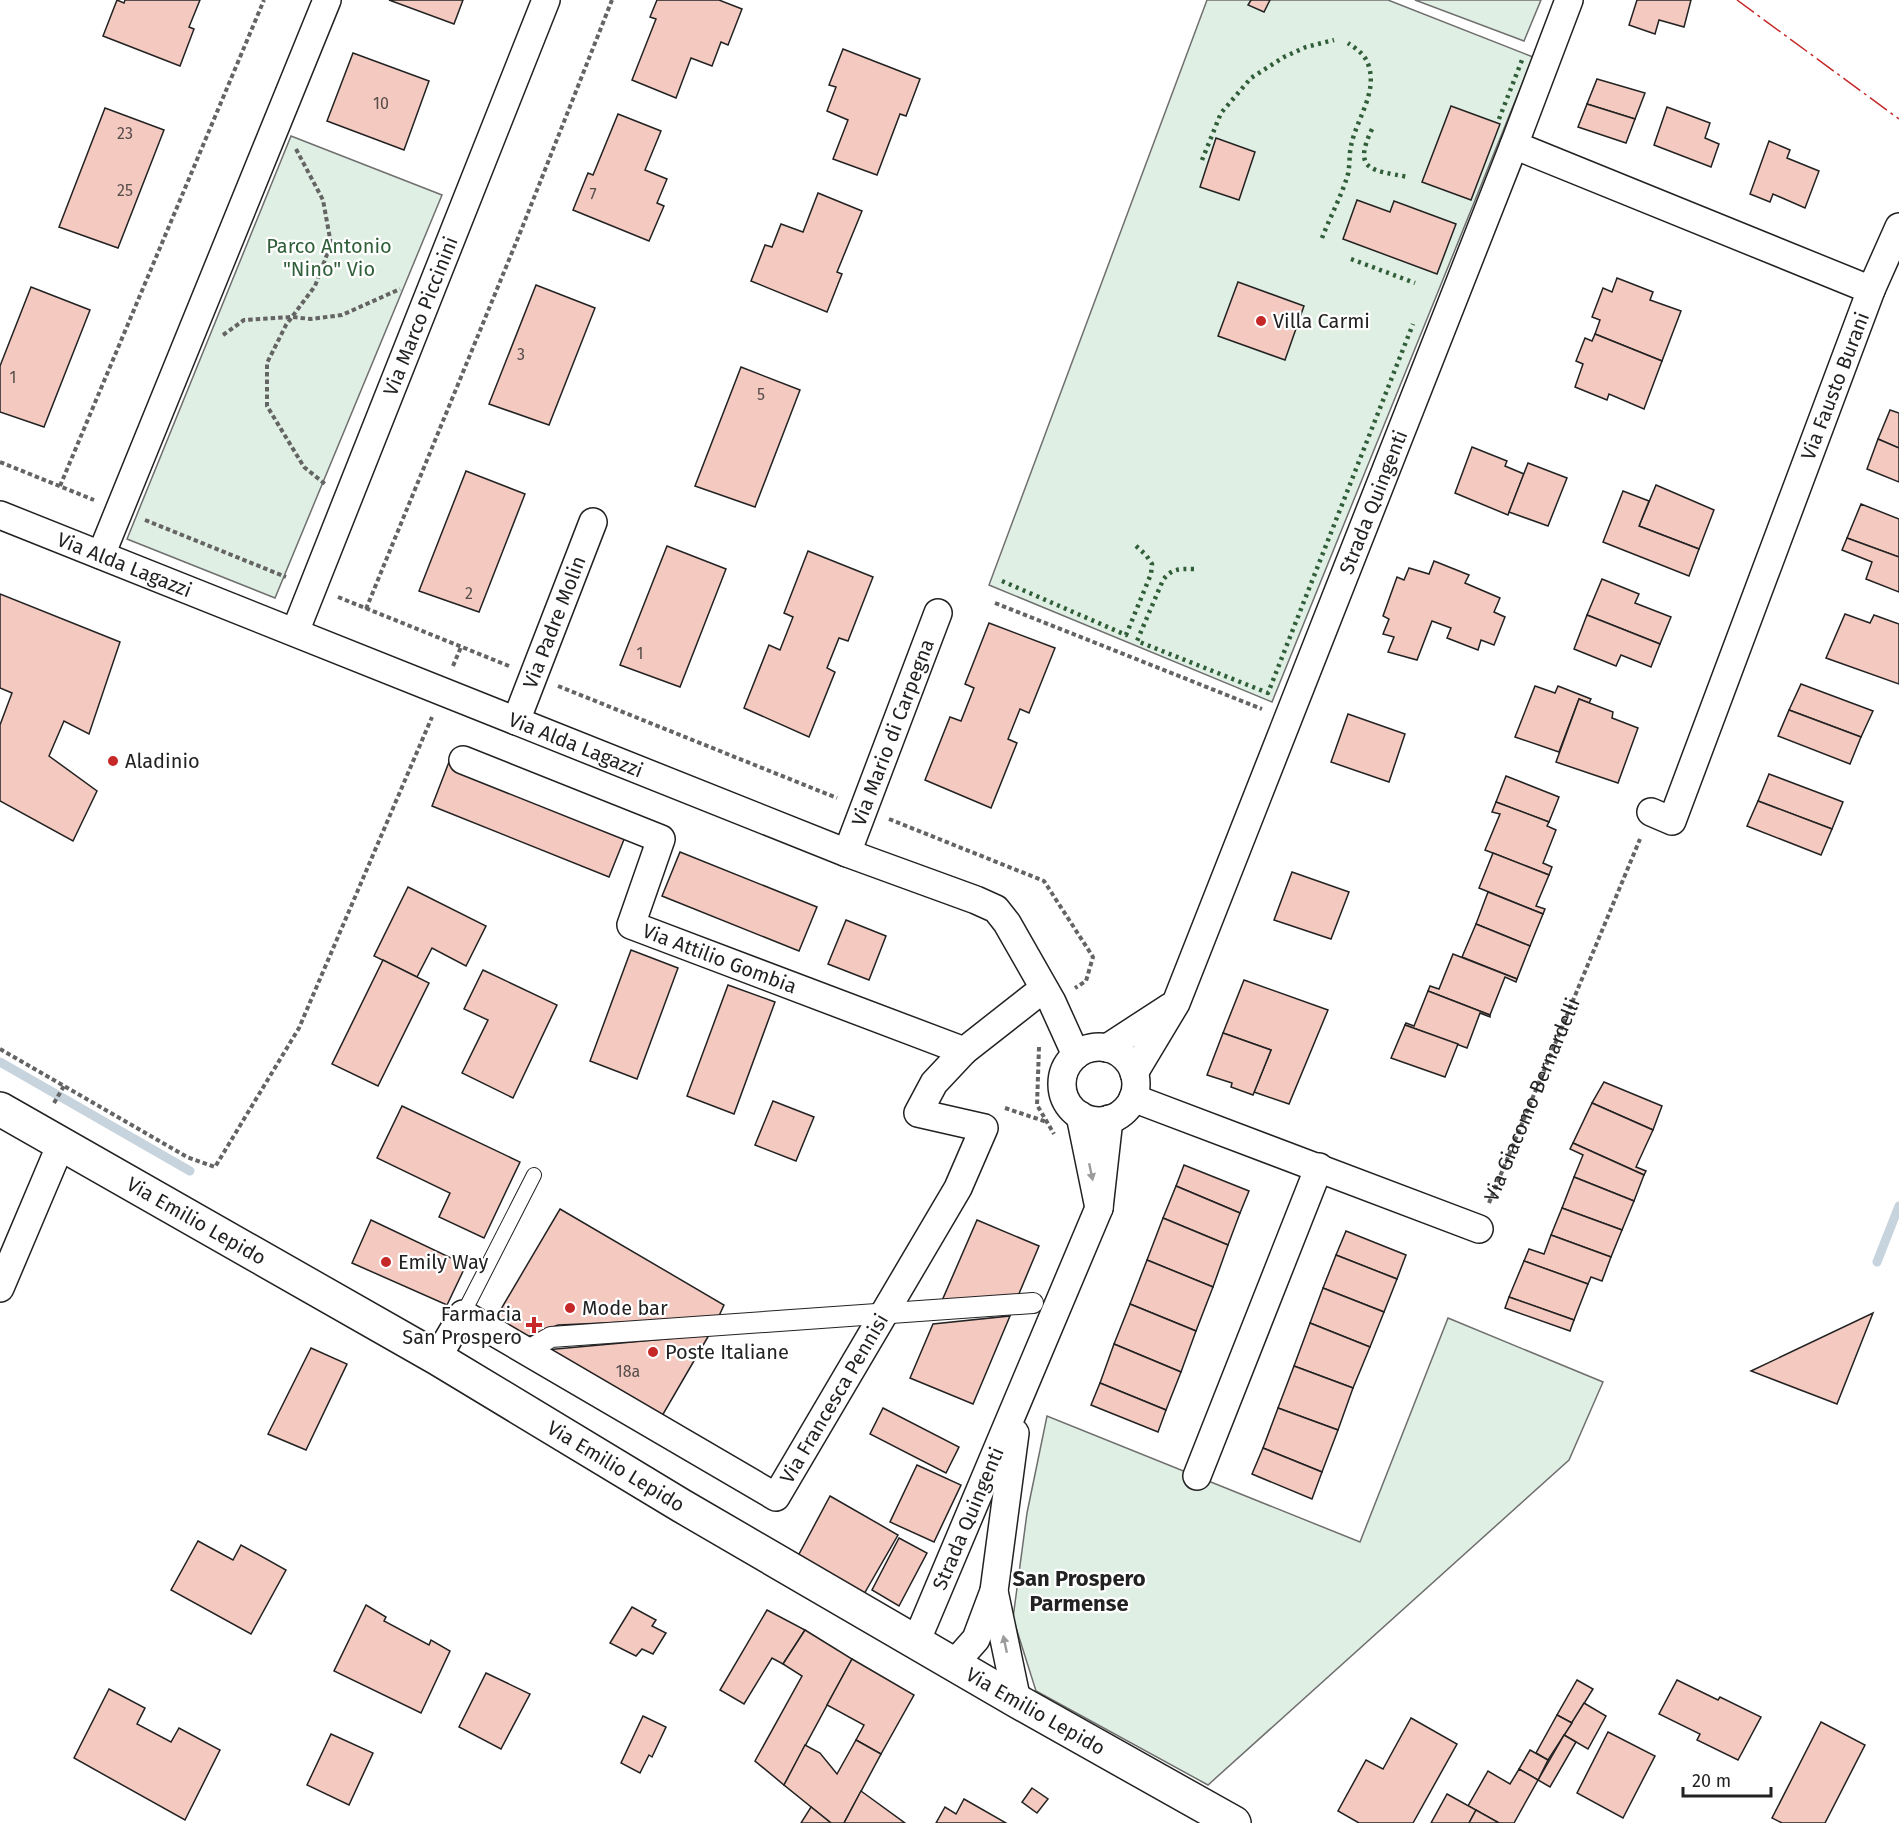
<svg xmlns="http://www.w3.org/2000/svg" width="1899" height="1823" viewBox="0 0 1899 1823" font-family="'Fira Sans',sans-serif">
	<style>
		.green { fill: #e0efe3; stroke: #6f6f6f; stroke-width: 1.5 }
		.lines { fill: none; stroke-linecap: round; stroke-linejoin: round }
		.stream { stroke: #c7d3dd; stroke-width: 9 }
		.building { fill: #f3c9c0; stroke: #222; stroke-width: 1.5 }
		.service-casing { stroke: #222; stroke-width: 16 }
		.pedestrian-casing { stroke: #222; stroke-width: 22 }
		.minor-casing { stroke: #222; stroke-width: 30 }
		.primary-casing { stroke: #222; stroke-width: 36 }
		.path { stroke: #646464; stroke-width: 4; stroke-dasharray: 4.5 3; stroke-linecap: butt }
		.service { stroke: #fff; stroke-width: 14 }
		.pedestrian { stroke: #fff; stroke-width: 20 }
		.minor { stroke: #fff; stroke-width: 27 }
		.primary { stroke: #fff; stroke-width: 33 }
		.hedge { stroke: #2f5e38; stroke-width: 4.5; stroke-dasharray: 3 4.5; stroke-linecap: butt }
		.power { stroke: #c62828; stroke-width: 1.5; stroke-dasharray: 21 4.5 3 4.5; stroke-linecap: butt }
		.oneway { fill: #9c9c9c }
		.poi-dot { fill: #c62828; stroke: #fff; stroke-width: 2 }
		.labels { text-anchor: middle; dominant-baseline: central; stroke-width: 4.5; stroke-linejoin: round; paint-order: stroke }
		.number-label { font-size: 16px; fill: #564c4a }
		.park-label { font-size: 20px; fill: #2f5e38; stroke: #fff }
		.street-label { font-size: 20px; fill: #222; stroke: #fff }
		.poi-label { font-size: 20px; fill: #222; stroke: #fff; text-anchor: start }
		.quarter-label { font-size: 22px; font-weight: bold; fill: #222; stroke: #fff }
	</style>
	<rect width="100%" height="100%" fill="#fff"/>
	<g class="green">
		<polygon points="1207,0 1388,0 1533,57 1272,702 989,585"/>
		<polygon points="1415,0 1541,0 1524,41"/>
		<polygon points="291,136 442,195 275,598 127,539"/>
		<polygon points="1448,1318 1603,1382 1569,1460 1208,1785 1036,1691 1013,1618 1027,1513 1047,1416 1360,1542"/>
	</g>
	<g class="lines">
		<g class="stream">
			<polyline points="0,1062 190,1171"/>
			<polyline points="1877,1262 1899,1206"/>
		</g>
	</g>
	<g class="building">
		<polygon points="117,0 124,3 125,0 200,0 189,27 194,29 180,66 103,36"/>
		<polygon points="389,0 463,0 454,24"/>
		<polygon points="657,0 719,0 742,9 728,45 721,42 712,66 691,58 676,98 632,80 656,19 650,17"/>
		<polygon points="1251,0 1270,0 1264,12 1248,5"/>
		<polygon points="1637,0 1691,0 1684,27 1659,20 1655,34 1629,25"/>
		<polygon points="843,49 920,79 906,116 900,114 877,175 833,159 848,120 827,111 836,87 829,85"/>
		<polygon points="353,53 429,81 404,150 327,121"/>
		<polygon points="1597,79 1645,93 1635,119 1587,104"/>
		<polygon points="1587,104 1635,119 1626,143 1578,127"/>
		<polygon points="1451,106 1500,124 1471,200 1422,182"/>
		<polygon points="1667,107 1710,123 1705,138 1719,144 1711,167 1654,145"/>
		<polygon points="105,108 164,130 118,248 59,227"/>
		<polygon points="618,114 661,131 645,170 667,179 657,203 664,206 649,241 573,210 588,173 593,175"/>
		<polygon points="1216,138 1255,152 1239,200 1200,187"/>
		<polygon points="1769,141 1790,150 1787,158 1819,171 1805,208 1773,194 1770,202 1750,194"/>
		<polygon points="818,193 862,211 837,272 842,274 827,312 751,281 765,245 772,247 781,224 803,232"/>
		<polygon points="1357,200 1390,212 1394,201 1456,224 1437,274 1343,239"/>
		<polygon points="1617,278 1653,292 1650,300 1681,311 1662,361 1595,334 1600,320 1592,317 1603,288 1612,292"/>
		<polygon points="1238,282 1304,306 1285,360 1218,336"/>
		<polygon points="536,285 595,308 549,425 489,404"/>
		<polygon points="31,287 90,310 44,427 0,412 0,366"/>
		<polygon points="1595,334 1662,361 1644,409 1609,394 1607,400 1575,387 1583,364 1576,361 1585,338 1592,341"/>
		<polygon points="741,367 800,390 755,507 695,486"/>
		<polygon points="1890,410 1899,413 1899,448 1878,439"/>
		<polygon points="1878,439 1899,448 1899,482 1867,469"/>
		<polygon points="1472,447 1507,461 1505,466 1524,474 1508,515 1455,493"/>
		<polygon points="1528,463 1567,478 1548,526 1509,512"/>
		<polygon points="466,471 525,494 479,612 419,591"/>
		<polygon points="1656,485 1714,510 1699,549 1639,526"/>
		<polygon points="1623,491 1649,501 1639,526 1699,549 1689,576 1603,542"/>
		<polygon points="1861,504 1899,519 1899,557 1847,538"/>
		<polygon points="1847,538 1899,557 1899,592 1866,579 1872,562 1842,550"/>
		<polygon points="667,546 726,569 680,687 620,665"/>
		<polygon points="808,551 873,577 848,641 839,638 827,668 835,672 809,737 744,708 769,645 780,650 793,617 784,613"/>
		<polygon points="1434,561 1469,575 1465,583 1500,598 1494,612 1505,617 1494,645 1481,640 1478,650 1447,638 1451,628 1432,621 1417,660 1388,652 1394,637 1383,634 1389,619 1383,616 1397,577 1404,580 1409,568 1429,574"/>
		<polygon points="1602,579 1639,594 1635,603 1671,617 1660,644 1587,615"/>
		<polygon points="0,594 120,642 89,734 64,721 49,756 97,791 73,841 0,801 0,725 12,693 0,688"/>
		<polygon points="1845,614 1870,623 1874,615 1899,624 1899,684 1826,658"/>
		<polygon points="1587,615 1660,644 1651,667 1621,655 1616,666 1574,649"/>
		<polygon points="989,623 1055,648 1029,713 1020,709 1008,739 1017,743 991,808 925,780 950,717 961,721 974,688 965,684"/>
		<polygon points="1801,684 1873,711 1861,737 1789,710"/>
		<polygon points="1535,686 1555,693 1558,686 1591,699 1589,703 1579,699 1559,752 1515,737"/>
		<polygon points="1579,699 1613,712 1612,718 1638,728 1618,783 1556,762"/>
		<polygon points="1789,710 1861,737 1850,764 1778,736"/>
		<polygon points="1348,714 1405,734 1389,782 1331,762"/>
		<polygon points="449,762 627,832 609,877 432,806"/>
		<polygon points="1769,774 1843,802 1832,829 1758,801"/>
		<polygon points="1506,776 1559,797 1549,822 1496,802"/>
		<polygon points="1758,801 1832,829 1821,855 1747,826"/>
		<polygon points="1496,802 1549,822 1547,826 1556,830 1543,863 1552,867 1549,875 1485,850 1500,814 1492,812"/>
		<polygon points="680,852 817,907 799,951 662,896"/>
		<polygon points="1493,853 1549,875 1536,906 1545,909 1543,914 1479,888"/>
		<polygon points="1292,872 1349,892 1331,939 1274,920"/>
		<polygon points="408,887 486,926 466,966 432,948 417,977 374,956"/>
		<polygon points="1488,892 1543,914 1530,946 1476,924"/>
		<polygon points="846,920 886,936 869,980 828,964"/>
		<polygon points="1476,924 1530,946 1517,979 1462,957"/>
		<polygon points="631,950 678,968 637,1079 590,1061"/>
		<polygon points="1453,954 1517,979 1516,982 1505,977 1490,1015 1428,991 1430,986 1439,989"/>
		<polygon points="383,960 429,983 378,1086 332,1064"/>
		<polygon points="483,970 557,1005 513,1098 462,1073 488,1020 464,1009"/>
		<polygon points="1244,980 1328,1010 1289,1104 1254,1092 1271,1050 1223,1033"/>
		<polygon points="728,985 775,1002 734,1114 687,1096"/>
		<polygon points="1428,991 1490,1015 1490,1017 1480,1013 1467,1048 1405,1025 1406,1023 1414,1026"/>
		<polygon points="1405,1025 1458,1044 1445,1077 1391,1058"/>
		<polygon points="1223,1033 1271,1050 1253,1095 1231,1087 1232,1083 1207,1075"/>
		<polygon points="1604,1082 1662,1106 1653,1130 1592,1103"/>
		<polygon points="773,1101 814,1117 796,1161 755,1145"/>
		<polygon points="1592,1103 1653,1130 1636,1167 1646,1171 1644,1175 1573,1143"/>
		<polygon points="402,1106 520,1162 484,1238 439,1217 450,1193 377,1158"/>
		<polygon points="1573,1143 1644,1175 1634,1201 1574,1177 1583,1155 1570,1149"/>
		<polygon points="1184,1165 1249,1191 1240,1213 1176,1186"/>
		<polygon points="1574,1177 1634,1201 1622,1230 1562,1208"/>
		<polygon points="1176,1186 1240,1213 1228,1245 1163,1218"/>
		<polygon points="1562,1208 1622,1230 1611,1257 1551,1235"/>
		<polygon points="560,1209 724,1305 718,1318 558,1325 525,1338 494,1321"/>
		<polygon points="1163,1218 1228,1245 1213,1287 1147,1260"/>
		<polygon points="371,1220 466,1265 447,1305 352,1263"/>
		<polygon points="977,1220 1039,1246 1018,1296 941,1303"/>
		<polygon points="1346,1231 1406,1255 1397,1279 1336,1255"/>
		<polygon points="1551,1235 1611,1257 1602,1281 1591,1277 1588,1284 1524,1261 1529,1249 1544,1254"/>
		<polygon points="1336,1255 1397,1279 1384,1312 1323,1288"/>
		<polygon points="1147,1260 1213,1287 1196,1331 1130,1304"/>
		<polygon points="1524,1261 1588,1284 1574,1320 1509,1297"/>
		<polygon points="1323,1288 1384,1312 1370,1347 1310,1323"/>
		<polygon points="1509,1297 1574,1320 1570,1331 1505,1308"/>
		<polygon points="1130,1304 1196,1331 1181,1372 1114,1344"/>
		<polygon points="1873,1313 1837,1404 1751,1371"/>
		<polygon points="1010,1316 973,1404 910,1378 933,1324"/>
		<polygon points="1310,1323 1370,1347 1353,1388 1294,1366"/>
		<polygon points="709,1335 662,1416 545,1350"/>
		<polygon points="1114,1344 1181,1372 1166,1410 1100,1383"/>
		<polygon points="311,1348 347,1364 306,1450 268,1434"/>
		<polygon points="1294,1366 1353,1388 1338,1430 1278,1408"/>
		<polygon points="1100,1383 1166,1410 1158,1432 1091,1405"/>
		<polygon points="883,1408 959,1447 946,1473 870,1434"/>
		<polygon points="1278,1408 1338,1430 1322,1472 1263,1448"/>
		<polygon points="1263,1448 1322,1472 1312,1499 1252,1474"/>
		<polygon points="917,1465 961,1485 934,1542 890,1522"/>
		<polygon points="830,1496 898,1535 864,1594 798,1556"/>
		<polygon points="899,1538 927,1553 899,1606 872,1590"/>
		<polygon points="198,1541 233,1560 241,1545 286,1570 251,1634 171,1590"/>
		<polygon points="366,1605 386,1617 384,1621 429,1645 431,1640 450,1651 421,1713 334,1671"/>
		<polygon points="632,1607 656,1620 652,1626 666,1633 653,1654 642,1649 636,1656 610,1643"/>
		<polygon points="767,1610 805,1630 783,1664 772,1658 744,1704 720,1690"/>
		<polygon points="805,1630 852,1659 784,1785 755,1761 802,1676 783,1664"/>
		<polygon points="852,1659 914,1695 881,1754 856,1740 864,1725 827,1705"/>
		<polygon points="486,1673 530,1694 501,1749 459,1727"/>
		<polygon points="1577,1680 1593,1689 1572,1723 1557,1715"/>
		<polygon points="1677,1680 1718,1700 1720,1697 1761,1717 1738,1760 1697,1740 1700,1734 1659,1714"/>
		<polygon points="109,1689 145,1708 137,1724 171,1742 179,1728 220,1750 185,1820 74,1758"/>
		<polygon points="1584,1703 1606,1716 1588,1749 1564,1735"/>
		<polygon points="1557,1715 1572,1723 1548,1760 1536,1753"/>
		<polygon points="643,1716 666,1727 652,1757 649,1755 640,1773 621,1763"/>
		<polygon points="1411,1718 1457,1744 1413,1823 1359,1823 1338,1811 1366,1760 1383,1769"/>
		<polygon points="1821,1722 1865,1745 1825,1823 1782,1823 1772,1818"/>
		<polygon points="1608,1732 1655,1756 1623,1818 1577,1793"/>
		<polygon points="331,1734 373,1753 349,1805 307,1785"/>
		<polygon points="1564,1735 1576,1742 1550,1787 1538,1780"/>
		<polygon points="856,1740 881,1754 844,1823 831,1823 784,1785 805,1745 820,1753 837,1774"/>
		<polygon points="1530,1750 1548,1760 1538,1780 1519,1769"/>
		<polygon points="1519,1769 1538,1780 1514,1823 1499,1823 1468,1806 1488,1771 1510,1784"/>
		<polygon points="1032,1788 1048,1799 1037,1813 1022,1802"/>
		<polygon points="861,1791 905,1823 844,1823"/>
		<polygon points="1447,1794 1476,1810 1469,1823 1431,1823"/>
		<polygon points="964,1799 1006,1823 936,1823 945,1807 956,1814"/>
		<polygon points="811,1807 831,1823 801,1823"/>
		<polygon points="1476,1810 1499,1823 1469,1823"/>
	</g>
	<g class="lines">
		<defs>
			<polyline id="service" points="463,1314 534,1175"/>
			<polyline id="pedestrian" points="527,1351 551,1337 1033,1303"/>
			<g id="minor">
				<polyline points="1514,145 1871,290 1672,821 1651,812"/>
				<polyline points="1871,290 1899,227"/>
				<path id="s2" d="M 0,515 L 847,853 L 976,900 L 996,909 L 1007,923 L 1052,1002 L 1076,1055"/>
				<polyline points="101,555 327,0"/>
				<path id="s3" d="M 295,632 L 546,0"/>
				<path id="s4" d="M 516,721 L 593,522"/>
				<path id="s5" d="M 463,760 L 661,839 L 631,925 L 964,1051 L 1043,989"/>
				<path id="s6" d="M 847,853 L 938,613"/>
				<circle cx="1099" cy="1084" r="37"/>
				<polyline points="1107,1048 1170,1007"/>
				<path id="s7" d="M 1134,1073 L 1176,1003 L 1514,145 L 1569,0"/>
				<polyline points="1133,1098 1479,1229"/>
				<polyline points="1080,1115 1099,1208 1109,1119"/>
				<polyline points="0,1288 61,1144"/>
				<path id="s8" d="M 437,1358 L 463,1314 L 776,1497 L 958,1188 L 984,1128 L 918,1113 L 934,1083 L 964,1051"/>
				<polyline points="1015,1433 994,1591 1017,1701"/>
				<polyline points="1197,1476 1319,1167"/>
				<path id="s9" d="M 916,1642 L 1099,1208"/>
				<polyline points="954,1664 976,1639 994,1591"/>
			</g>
			<g id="primary">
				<path id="s10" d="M 0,1109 L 437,1358 L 682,1506 L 1017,1701 L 1234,1823"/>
			</g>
		</defs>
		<use href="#service" class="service-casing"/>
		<use href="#pedestrian" class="pedestrian-casing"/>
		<use href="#minor" class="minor-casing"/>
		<use href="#primary" class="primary-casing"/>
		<g class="path">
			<polyline points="296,149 323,200 331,244 315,286 286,325 267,363 267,406 304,467 325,484"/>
			<polyline points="223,335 244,320 292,317 311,319 342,315 400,289"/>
			<polyline points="0,462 94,500"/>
			<polyline points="60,486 264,0"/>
			<polyline points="145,520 286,577"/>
			<polyline points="338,597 509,666"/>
			<polyline points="995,603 1262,709"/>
			<polyline points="366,609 522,228 612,0"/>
			<polyline points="453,666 461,647"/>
			<polyline points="558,686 837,798"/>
			<polyline points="889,819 1044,881 1093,957 1086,981 1075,988"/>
			<polyline points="1039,1047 1037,1105 1054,1134"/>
			<polyline points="0,1049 187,1157 215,1167 299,1028 432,717"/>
			<polyline points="54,1103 64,1086"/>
			<polyline points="1005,1108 1047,1122"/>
			<path id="s1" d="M 1489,1203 L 1640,839"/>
		</g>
		<use href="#service" class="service"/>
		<use href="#pedestrian" class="pedestrian"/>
		<use href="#minor" class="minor"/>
		<use href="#primary" class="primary"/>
		<g class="hedge">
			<polyline points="1499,119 1522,60"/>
			<path d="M 1372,129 C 1352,171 1372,170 1408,177"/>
			<polyline points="1202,160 1221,113 1251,78 1284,57 1306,47 1334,40"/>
			<path d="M 1322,238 C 1330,217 1342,195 1348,174 C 1350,165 1349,155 1351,146 C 1356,120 1377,94 1369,67 C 1366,55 1357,49 1348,43"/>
			<polyline points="1351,259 1415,283"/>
			<path d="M 1194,569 C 1180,569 1172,568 1163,580 L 1137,641 L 1268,693 L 1413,324"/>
			<polyline points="1002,581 1126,635 1151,574 1152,564 1146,555 1135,545"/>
		</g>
		<polyline class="power" points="1737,0 1899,119"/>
	</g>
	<defs><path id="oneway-solid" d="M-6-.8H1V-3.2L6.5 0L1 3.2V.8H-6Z" transform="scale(1.5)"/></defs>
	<g class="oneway">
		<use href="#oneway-solid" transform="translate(1091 1172) rotate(78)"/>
		<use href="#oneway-solid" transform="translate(1005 1644) rotate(-102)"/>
	</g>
	<g class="poi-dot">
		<circle cx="1261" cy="321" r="6"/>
		<circle cx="113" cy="761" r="6"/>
		<circle cx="386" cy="1262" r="6"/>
		<circle cx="570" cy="1308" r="6"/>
		<path d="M531 1316h6v6h6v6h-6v6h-6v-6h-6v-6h6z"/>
		<circle cx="653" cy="1352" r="6"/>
	</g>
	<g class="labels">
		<g class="number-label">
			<text x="381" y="103">10</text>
			<text x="125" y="133">23</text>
			<text x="125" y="190">25</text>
			<text x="593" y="194">7</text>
			<text x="521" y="354">3</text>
			<text x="13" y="377">1</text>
			<text x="761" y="394">5</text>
			<text x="469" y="593">2</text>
			<text x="640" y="653">1</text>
			<text x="628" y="1371">18a</text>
		</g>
		<g class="park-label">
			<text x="329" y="246">Parco Antonio<tspan x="329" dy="23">"Nino" Vio</tspan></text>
		</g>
		<g class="street-label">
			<text stroke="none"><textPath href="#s3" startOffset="340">Via Marco Piccinini</textPath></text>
			<text transform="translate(1835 386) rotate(-69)">Via Fausto Burani</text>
			<text stroke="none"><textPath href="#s7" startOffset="620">Strada Quingenti</textPath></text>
			<text stroke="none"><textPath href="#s2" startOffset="134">Via Alda Lagazzi</textPath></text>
			<text stroke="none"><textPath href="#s4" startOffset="106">Via Padre Molin</textPath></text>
			<text stroke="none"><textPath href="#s6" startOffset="129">Via Mario di Carpegna</textPath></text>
			<text stroke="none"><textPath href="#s2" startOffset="620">Via Alda Lagazzi</textPath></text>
			<text stroke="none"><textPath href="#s5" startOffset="399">Via Attilio Gombia</textPath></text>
			<text stroke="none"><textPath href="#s1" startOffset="112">Via Giacomo Bernardelli</textPath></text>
			<text stroke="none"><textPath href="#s10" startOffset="226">Via Emilio Lepido</textPath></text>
			<text stroke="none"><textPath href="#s8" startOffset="528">Via Francesca Pennisi</textPath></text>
			<text stroke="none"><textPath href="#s10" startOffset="712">Via Emilio Lepido</textPath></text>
			<text stroke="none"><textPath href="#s9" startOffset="134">Strada Quingenti</textPath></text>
			<text stroke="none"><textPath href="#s10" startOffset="1198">Via Emilio Lepido</textPath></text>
		</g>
		<g class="poi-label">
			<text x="1273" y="321">Villa Carmi</text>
			<text x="125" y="761">Aladinio</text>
			<text x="398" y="1262">Emily Way</text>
			<text x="582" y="1308">Mode bar</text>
			<text x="522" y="1314" text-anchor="end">Farmacia<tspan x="522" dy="23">San Prospero</tspan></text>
			<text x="665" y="1352">Poste Italiane</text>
		</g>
		<g class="quarter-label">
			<text x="1079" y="1578">San Prospero<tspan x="1079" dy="25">Parmense</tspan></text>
		</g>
	</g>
	<path d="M1683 1787v9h88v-9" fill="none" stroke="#222222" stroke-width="3"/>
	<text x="1692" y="1787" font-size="18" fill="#222222" stroke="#ffffff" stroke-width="4.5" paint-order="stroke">20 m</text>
</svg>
